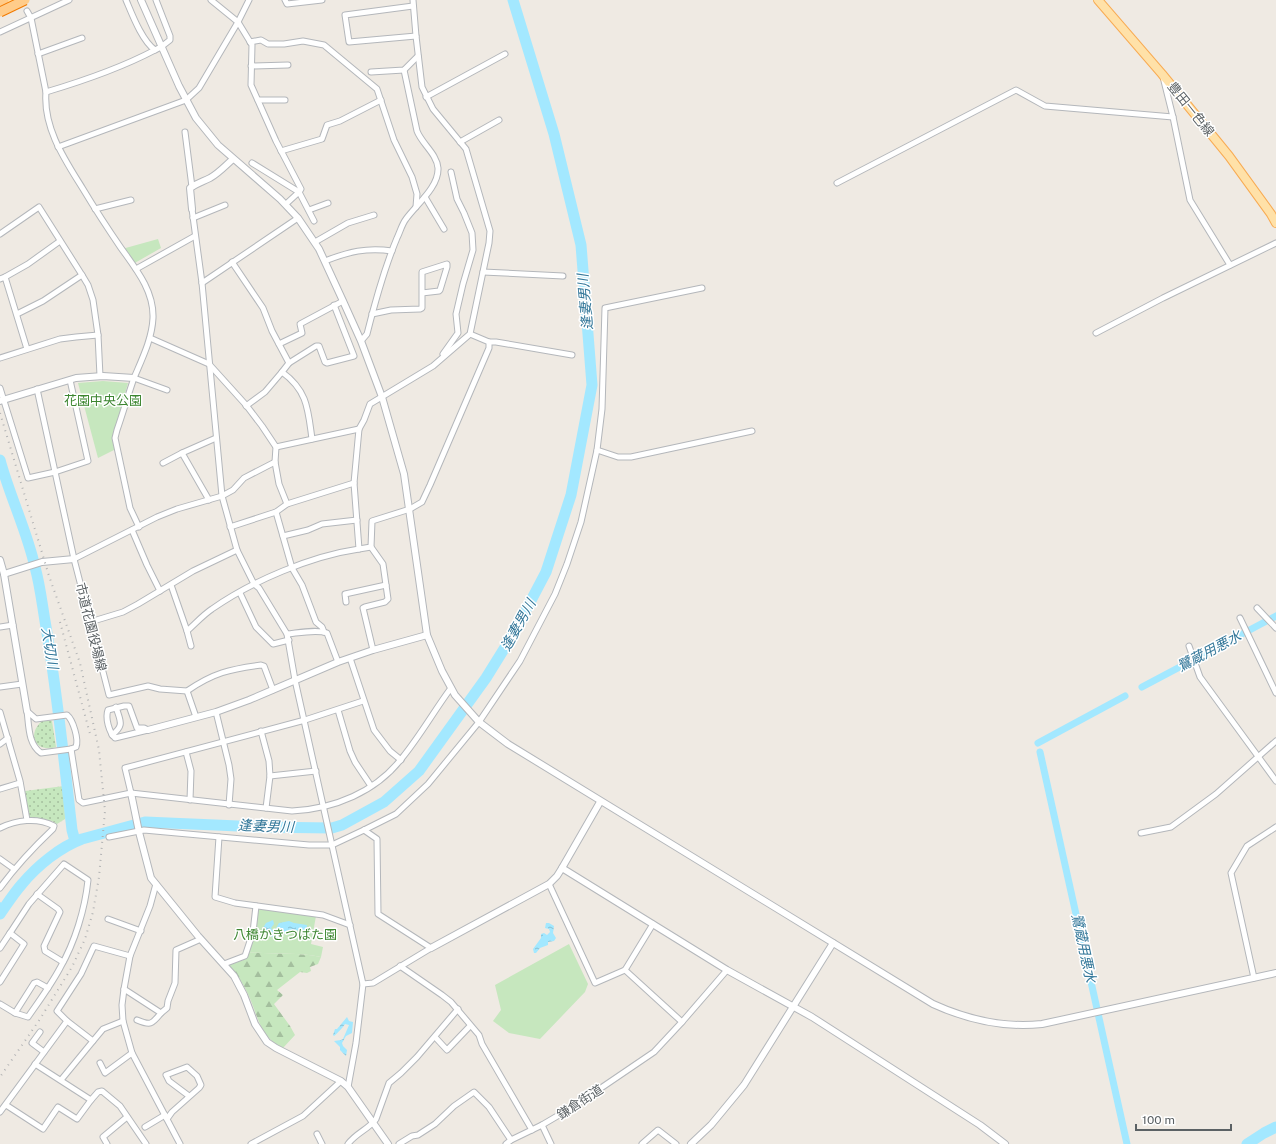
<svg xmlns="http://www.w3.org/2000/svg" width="1276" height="1144" viewBox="0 0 1276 1144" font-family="'Public Sans','Noto Sans JP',sans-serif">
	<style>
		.grass { fill: url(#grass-dots) }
		.forest { fill: url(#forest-firs) }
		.green { fill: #c6e7be }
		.water { fill: url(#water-ripples) }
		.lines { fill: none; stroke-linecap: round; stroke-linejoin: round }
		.stream { stroke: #a3e8ff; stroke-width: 2 }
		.canal { stroke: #a3e8ff; stroke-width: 7 }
		.river { stroke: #a3e8ff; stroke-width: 11 }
		.minor-casing { stroke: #b4b7bb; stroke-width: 7 }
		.tertiary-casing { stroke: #b4b7bb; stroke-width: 8 }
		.primary-casing { stroke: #f8ab53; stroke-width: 10 }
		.motorway-casing { stroke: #f27a00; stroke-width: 11 }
		.minor { stroke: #fff; stroke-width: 5 }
		.tertiary { stroke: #fff; stroke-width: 6 }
		.primary { stroke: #ffe1a8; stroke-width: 8 }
		.motorway { stroke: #ffcc8a; stroke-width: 9 }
		.rail { stroke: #b2b3b4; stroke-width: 2; stroke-dasharray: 1 5; stroke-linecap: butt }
		.motorway-bridge-casing { stroke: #f27a00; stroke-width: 11; stroke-linecap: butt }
		.motorway-bridge { stroke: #ffcc8a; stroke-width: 9 }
		.labels { text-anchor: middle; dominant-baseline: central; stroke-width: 3; stroke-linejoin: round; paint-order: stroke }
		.street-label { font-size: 13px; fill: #5b6164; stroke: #fff }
		.park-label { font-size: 13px; fill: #3d8631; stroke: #fff }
		.water-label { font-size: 14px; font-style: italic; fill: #34789a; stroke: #fff }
	</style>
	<defs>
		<pattern id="grass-dots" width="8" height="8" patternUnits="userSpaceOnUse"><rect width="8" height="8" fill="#c6e7be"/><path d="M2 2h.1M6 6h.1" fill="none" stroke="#a4bf9e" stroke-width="1.8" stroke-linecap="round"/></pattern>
		<pattern id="forest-firs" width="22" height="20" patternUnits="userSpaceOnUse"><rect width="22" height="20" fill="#c6e7be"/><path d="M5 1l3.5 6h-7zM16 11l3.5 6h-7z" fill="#a4bf9e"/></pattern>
		<pattern id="water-ripples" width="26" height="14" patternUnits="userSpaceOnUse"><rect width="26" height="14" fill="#a3e8ff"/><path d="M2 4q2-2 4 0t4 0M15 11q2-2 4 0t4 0" fill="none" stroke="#88bfd2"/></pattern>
	</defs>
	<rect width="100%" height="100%" fill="#efeae3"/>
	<g class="grass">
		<path d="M 42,721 L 52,721 L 56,747 C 36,753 26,735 42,721 Z"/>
		<polygon points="64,786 65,819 57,824 52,821 29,818 25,791"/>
	</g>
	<path class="forest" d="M 248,952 C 273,955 297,952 321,957 L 318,964 L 310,967 L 311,971 L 307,973 L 300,972 L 277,990 L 283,995 L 274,1004 L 290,1026 L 295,1035 L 283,1048 C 259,1037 258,1015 248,994 C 243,983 236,974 229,965 L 246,959 Z"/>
	<g class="green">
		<polygon points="158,239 161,248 133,264 122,249"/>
		<polygon points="103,381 128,383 114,433 114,450 98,458 78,383"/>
		<path d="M 260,909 L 316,916 L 311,944 L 323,947 L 321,957 C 297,952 273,955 248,952 L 257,912 Z"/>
		<polygon points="569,944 588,984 585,992 540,1039 509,1033 493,1021 501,1010 495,985"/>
	</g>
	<g class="water">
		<path d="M 273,920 L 274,924 L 271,928 L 274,932 L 279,923 L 289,921 L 294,923 L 307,925 L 306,931 C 297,930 282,929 279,941 L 266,933 L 263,928 L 266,923 Z"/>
		<polygon points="546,923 549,923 554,926 553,933 556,938 554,941 548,942 548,945 540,948 536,953 534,953 533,949 541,938 541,934 544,933 547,935 550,932 549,929 545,928"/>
		<path d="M 347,1017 L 349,1021 L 353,1022 L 352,1033 L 346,1036 L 342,1043 L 343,1046 L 347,1050 L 346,1056 L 340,1050 L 340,1047 L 334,1041 L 341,1040 L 343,1039 L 349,1025 L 345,1024 C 344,1026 337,1034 334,1036 L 333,1035 L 335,1029 L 337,1029 Z"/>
	</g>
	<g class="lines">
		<polyline class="stream" points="0,903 4,909"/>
		<g class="canal">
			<polyline points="1142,687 1276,616"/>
			<polyline points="1038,743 1125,696"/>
			<polyline points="1040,752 1127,1144"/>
		</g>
		<g class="river">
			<path d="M 0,460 C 10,497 27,531 35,567 C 40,585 42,603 45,621 C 57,690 64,760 72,830 L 75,841"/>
			<path d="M 0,914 C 7,904 14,893 22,884 C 37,866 60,847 82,839 L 145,822 L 259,827 L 332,828 L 342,825 L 384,802 L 419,771 L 486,678 L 514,633 L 546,572 L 571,495 L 592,385 L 581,245 L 554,134 L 513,0"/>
			<polyline points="1247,1144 1264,1133 1276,1127"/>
		</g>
		<defs>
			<g id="minor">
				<path d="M 126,0 C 132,14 142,41 155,50 L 161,47 L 170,40 L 170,36 L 156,0"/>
				<polyline points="211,0 238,22"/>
				<polyline points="285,0 287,4 322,0"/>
				<polyline points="413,6 345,15 349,42 416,36"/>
				<path d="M 27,11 L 31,18 L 46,92 C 43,128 65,160 83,189 C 95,209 108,229 121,248 C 136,269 154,291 153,318 C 152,339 142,359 134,378 C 128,395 123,413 117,430 L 115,438 L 130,508 L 139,527"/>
				<polyline points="238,22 252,45 251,85 276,141 301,189 299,192 314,221"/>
				<polyline points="0,32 69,0"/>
				<polyline points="250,42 261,40 268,44 284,44 303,41 324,45 377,89 394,140 412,177 417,194 416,207"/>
				<polyline points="38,54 82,38"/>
				<polyline points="251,66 288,65"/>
				<polyline points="371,72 404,70 418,56"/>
				<polyline points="1163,77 1173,117 1190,200 1230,265"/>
				<path d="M 46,92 C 83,81 121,68 155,50"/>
				<polyline points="426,97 505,54"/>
				<polyline points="258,100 285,100"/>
				<polyline points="185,132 192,187"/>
				<polyline points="460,142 499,120"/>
				<polyline points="58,147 186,100 199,88 238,22 249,0"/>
				<polyline points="281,151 322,139 327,125 340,121 381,100"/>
				<polyline points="252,163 299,192 286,204"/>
				<polyline points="837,183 1016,90 1045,106 1173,117"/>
				<polyline points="425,197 444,229"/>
				<polyline points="95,209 131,200"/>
				<polyline points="192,209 202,283 222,496 237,550 254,584 259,588 287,634 295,680 363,984 356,1043 348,1087"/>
				<polyline points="309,210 328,203"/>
				<polyline points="193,218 225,205"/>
				<polyline points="0,234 39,207 82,275"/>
				<polyline points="315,242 348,223 374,215"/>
				<path d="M 325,261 C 348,252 367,247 392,251"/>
				<path d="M 232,262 L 263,308 L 272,331 L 289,363 L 282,372 C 308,391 308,410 312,439"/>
				<polyline points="136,269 195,236"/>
				<polyline points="483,272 563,276"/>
				<polyline points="5,277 28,264 60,241"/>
				<polyline points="0,279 5,277 27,349"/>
				<polyline points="202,283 298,218"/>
				<polyline points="17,314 43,301 82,275 88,285 93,300 98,335 100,376"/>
				<polyline points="372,314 391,310 420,309 422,308 422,272 447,264 447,267 440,290 439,291 422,293"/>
				<polyline points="1096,333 1163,298 1276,243"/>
				<polyline points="150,338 209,364 246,405 262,426 276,447 275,462 279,484 287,504"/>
				<path d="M 361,341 L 367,334 C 375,302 384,269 397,238 C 400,232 402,224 406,219 C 416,205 439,187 438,168 C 437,154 422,144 417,131 L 404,70"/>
				<polyline points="489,342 496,342 572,355"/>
				<polyline points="279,344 302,333 300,324 343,301"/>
				<polyline points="443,354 458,333 456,314 463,284 473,250 472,233 464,213 457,199 451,172"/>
				<polyline points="0,358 60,339 76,337 98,335"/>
				<polyline points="289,363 316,346 319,346 325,362 327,363 354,356 334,305"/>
				<polyline points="134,378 167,390"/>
				<polyline points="0,388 28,478 55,472 88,461 70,380"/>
				<path d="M 37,389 L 74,559 L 109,695 L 148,686 L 160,689 L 187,691 C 213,673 230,669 261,665 L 264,666 L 273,690"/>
				<polyline points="246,406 265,392 282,372"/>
				<polyline points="276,447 359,429"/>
				<polyline points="597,450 618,457 631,457 752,431"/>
				<polyline points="182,453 209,500"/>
				<polyline points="163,463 182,453 216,438"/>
				<polyline points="276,512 292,568 302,585 316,622 322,627 324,632"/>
				<polyline points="230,527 276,512 287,504 354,483"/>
				<polyline points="132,530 147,565 160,591"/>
				<polyline points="283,536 308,530 322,524 357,520"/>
				<polyline points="359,549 371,547"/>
				<polyline points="74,559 157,517 177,509 222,496 233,490 244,478 275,462"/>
				<polyline points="171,585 187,631"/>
				<polyline points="240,593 256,627 273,644 289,640"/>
				<polyline points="346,602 345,594 386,585"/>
				<polyline points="1257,608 1276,628"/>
				<polyline points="1240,618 1276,693"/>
				<polyline points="90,622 123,612 138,604 193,571 237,550"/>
				<polyline points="0,627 13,625"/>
				<path d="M 287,634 C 298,633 317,629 327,633 L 338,662"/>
				<path d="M 191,646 L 187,631 C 195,624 203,615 212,609 C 252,581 311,556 359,549 L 354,483 L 359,429 L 364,420 L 370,404 L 433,366 L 470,334 L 489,243 L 490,231 L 466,149 L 433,109 L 422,87 L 416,36 L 413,0"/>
				<polyline points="1189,646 1200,677 1276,781"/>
				<polyline points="373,650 363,608 365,607 385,602 388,599 383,564 371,547 372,521 410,509 422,502 430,485 489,348 489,342 470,334"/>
				<polyline points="350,658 374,730 390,751 401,760"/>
				<polyline points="0,687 22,684"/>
				<polyline points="187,691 196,717"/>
				<path d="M 124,706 L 129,706 L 137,728 L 144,728 L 148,730 L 115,738 C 109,732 105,718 108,710 Z"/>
				<polyline points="338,710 350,751 355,762 371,786"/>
				<path d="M 27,711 L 36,719 L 67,715 C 73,720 79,739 76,747 L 71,749 L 41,753 C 28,744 29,726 27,711 Z"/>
				<polyline points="0,712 20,781 27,820"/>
				<polyline points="216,712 229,765 231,779 229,805"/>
				<polyline points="261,731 269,761 270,776 266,808"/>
				<path d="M 112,735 C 125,725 120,721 116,707"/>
				<polyline points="0,744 8,738"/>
				<path d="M 71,749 L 79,800 L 83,803 L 131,793 L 292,811 C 334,809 376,792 402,758 C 420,736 434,711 451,688"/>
				<polyline points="186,752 191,771 190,800"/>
				<polyline points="270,776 316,771"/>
				<polyline points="0,789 20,783"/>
				<polyline points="131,793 125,768 305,720 363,701"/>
				<path d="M 0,828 C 16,820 37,817 54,826 L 53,829 C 34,847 16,866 0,888"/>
				<polyline points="1141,833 1171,827 1216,794 1276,741"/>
				<polyline points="109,837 144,830 309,845 332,845 364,830 396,814 428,784 479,722 520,661 555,594 567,564 581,522 597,450 602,409 605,308 702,288"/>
				<polyline points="219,837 215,897 235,903 323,915 350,925"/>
				<polyline points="0,859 14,869"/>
				<polyline points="156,884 150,906 130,956 124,989 122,1005 123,1021 132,1053 180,1144"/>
				<polyline points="549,884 595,983 625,970 653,924"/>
				<polyline points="37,894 58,909 60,912 44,946 45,951 63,962"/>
				<polyline points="108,919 141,931"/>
				<polyline points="0,948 10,933 24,944 0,982"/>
				<polyline points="224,964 245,956 253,932 256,906"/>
				<polyline points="400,966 442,995 451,1002 479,1035 482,1044 532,1130"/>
				<polyline points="625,970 682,1022"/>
				<polyline points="1254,978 1231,873 1247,846 1276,827"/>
				<polyline points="363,984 373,983 431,948 378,914 377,839 364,830"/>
				<path d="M 124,989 L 161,1013 C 152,1024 151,1026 137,1020"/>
				<path d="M 0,1004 L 15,1013 L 28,1017 C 39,1001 51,985 60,968 C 75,942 85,909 88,880 L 64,864 L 29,904 L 10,933"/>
				<polyline points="15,1013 34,983 37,982 48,988"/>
				<polyline points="161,1013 167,1008 168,1001 175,983 176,950 201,939"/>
				<polyline points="40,1032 32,1043 44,1052"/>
				<polyline points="435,1037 447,1050 470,1026"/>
				<polyline points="93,1041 103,1029 123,1021"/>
				<polyline points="100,1063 105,1073 132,1053"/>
				<polyline points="35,1064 91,1100 98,1092 102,1091 120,1106 146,1144"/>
				<polyline points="61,1080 93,1041 67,1021"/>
				<polyline points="6,1105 43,1129 58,1107 77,1119 91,1100"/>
				<polyline points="0,1112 67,1021 57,1011 81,974 94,946 130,956"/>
				<polyline points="167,1119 172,1112 199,1088 201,1085 197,1076 187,1067 166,1075 169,1081 189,1096"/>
				<polyline points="542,1125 551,1144"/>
				<polyline points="145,1127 165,1115"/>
				<polyline points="317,1134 322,1144"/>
				<polyline points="107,1144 103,1137 127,1117"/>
				<polyline points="251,1144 303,1116 341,1081"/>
				<path d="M 348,1144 C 356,1133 369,1129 376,1119 L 389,1083 L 401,1073 L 417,1057 L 458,1009"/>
				<polyline points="399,1144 412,1136 418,1135 435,1124 454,1106 474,1092 489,1107 511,1140"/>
				<polyline points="506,1144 511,1140 542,1125 576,1105 654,1052 682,1022 727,970"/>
				<polyline points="642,1144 658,1130 676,1144"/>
			</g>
			<g id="tertiary">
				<path d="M 141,0 L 179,86 L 196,118 L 218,145 L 280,199 L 298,218 L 319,249 L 343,301 L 361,341 L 382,397 L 404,474 L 427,635 L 442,671 L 455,695 L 479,722 L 508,744 L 933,1004 C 968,1020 1004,1028 1042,1024 L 1276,973"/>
				<path d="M 192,209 L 190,188 C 199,182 202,182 210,178 C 219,173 226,165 233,159"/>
				<polyline points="0,401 76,378 103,376 134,378"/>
				<polyline points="0,560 4,574 27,711"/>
				<polyline points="4,574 42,562 74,559"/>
				<polyline points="148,730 216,712 249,700 338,662 373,650 427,635"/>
				<polyline points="131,793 139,832 151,878 198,936 234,976 244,995 255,1024 267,1042 276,1048 341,1081 348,1087 388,1144"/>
				<polyline points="562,868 727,970 812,1017 980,1125 1005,1144"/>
				<polyline points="431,948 549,884 557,876 562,868 600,802"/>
				<polyline points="691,1144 711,1125 744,1085 833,943"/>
			</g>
			<g id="primary">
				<polyline points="1098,0 1162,74 1229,156 1271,214 1276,223"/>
				<polyline points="0,6 13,0"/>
			</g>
			<polyline id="motorway" points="0,2 4,0"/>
		</defs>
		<use href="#minor" class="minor-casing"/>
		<use href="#tertiary" class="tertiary-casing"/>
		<use href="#primary" class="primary-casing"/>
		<use href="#motorway" class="motorway-casing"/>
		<use href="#minor" class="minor"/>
		<use href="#tertiary" class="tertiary"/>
		<use href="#primary" class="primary"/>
		<use href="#motorway" class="motorway"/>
		<g class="rail">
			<polyline points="0,413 49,576 80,663 99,750 105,811 99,877 93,912 85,939 72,967 40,1019 0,1077"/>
			<polyline points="60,622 90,734"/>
		</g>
		<defs>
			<polyline id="motorway-bridge" points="0,12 25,0"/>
		</defs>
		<use href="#motorway-bridge" class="motorway-bridge-casing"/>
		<use href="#motorway-bridge" class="motorway-bridge"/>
	</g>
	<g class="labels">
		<g class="street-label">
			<text transform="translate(1191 109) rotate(51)">豊田一色線</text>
			<text transform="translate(91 627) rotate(76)">市道花園役場線</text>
			<text transform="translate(580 1102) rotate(-33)">鎌倉街道</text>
		</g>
		<g class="park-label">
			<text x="103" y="400">花園中央公園</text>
			<text x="285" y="934">八橋かきつばた園</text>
		</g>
		<g class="water-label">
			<text transform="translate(585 302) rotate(-95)">逢妻男川</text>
			<text transform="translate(518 625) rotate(-61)">逢妻男川</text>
			<text transform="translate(50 648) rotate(81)">大切川</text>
			<text transform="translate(1209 651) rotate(-28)">鷺蔵用悪水</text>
			<text transform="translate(266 826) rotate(2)">逢妻男川</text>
			<text transform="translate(1084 948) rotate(78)">鷺蔵用悪水</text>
		</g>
	</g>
	<path d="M1136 1124v6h95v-6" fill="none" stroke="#5b6164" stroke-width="2"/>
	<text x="1142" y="1124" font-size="12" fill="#5b6164" stroke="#ffffff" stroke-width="3" paint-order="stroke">100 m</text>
</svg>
